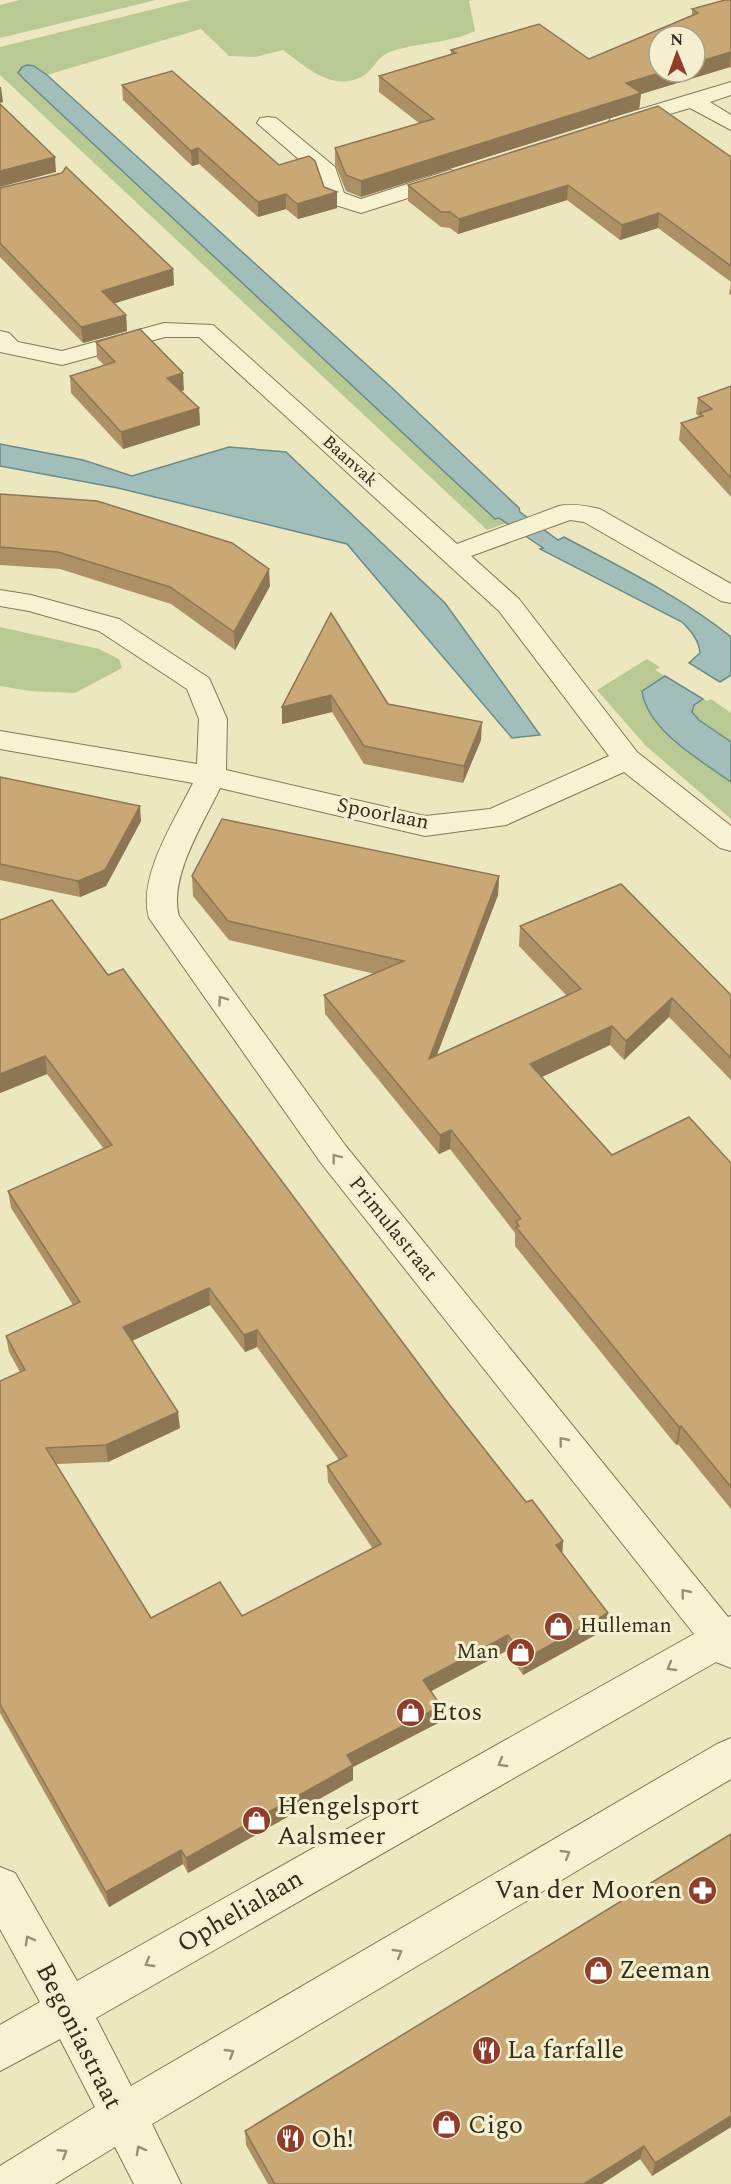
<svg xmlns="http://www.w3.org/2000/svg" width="731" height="2184" viewBox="0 0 731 2184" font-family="Spectral,serif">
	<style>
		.green { fill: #b9c994 }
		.water { fill: #a2bebb; stroke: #6a8b89; stroke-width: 1.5 }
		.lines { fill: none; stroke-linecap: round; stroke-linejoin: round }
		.street-casing { stroke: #847858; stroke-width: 2 }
		.street { fill: #f7f3d2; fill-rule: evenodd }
		.wall { fill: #ad9065; fill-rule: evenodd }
		.shaded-wall { fill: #8d7653 }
		.building { fill: #c9a876; stroke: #8d7653; stroke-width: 1.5; fill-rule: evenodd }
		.oneway { stroke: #969077 }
		.labels { text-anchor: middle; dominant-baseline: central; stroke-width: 6; stroke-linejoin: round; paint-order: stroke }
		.far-street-label { font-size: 18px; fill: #342c1c; stroke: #f4f0cf }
		.street-label { font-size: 21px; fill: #342c1c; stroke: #f4f0cf }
		.poi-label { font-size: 21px; fill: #342c1c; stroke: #f4f0cf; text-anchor: start }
		.near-poi-label { font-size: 26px; fill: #342c1c; stroke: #f4f0cf; text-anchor: start }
		.near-street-label { font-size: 26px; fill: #342c1c; stroke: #f4f0cf }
	</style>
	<rect width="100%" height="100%" fill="#ece7bf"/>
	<g class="green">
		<polygon points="20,0 156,0 0,38 0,5"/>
		<path d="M 191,0 L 472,0 L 469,1 L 475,31 C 448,44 417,42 390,52 C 377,57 375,67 366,74 C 335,95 306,67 283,50 L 255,57 L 229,56 L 201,29 L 47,75 L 39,68 L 18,73 L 495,519 L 499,518 L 506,523 L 487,530 L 0,75 L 0,47 Z"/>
		<polygon points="0,627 99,649 119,659 122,668 75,693 30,691 0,686"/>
		<path d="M 647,659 L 660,667 L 655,670 L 665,676 L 642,691 C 647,730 700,760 731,782 L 731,819 L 646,746 L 597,690 Z"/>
		<polygon points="703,699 707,701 711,699 731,713 731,742 699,720 692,711 694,705"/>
	</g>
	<g class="water">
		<path d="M 27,65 L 34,66 L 47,75 L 390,386 L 519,508 L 520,512 L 558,540 L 564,537 C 622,568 680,596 731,637 L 731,675 L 720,682 L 689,663 L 700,653 C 699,640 691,631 682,622 L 540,549 L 543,548 L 499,518 L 495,519 L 26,81 L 18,73 L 22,67 Z"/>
		<polygon points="0,444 83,460 132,476 229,447 286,452 445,603 540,735 512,738 347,544 118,488 0,466"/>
		<path d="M 665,676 L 703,699 L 694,705 L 692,712 L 699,720 L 731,742 L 731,782 C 700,760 647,730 642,691 Z"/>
	</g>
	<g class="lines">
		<defs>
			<g id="street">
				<polygon points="731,82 731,95 710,102 731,115 731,130 690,108 619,129 611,128 608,123 611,118"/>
				<polygon points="268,117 276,118 335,167 344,193 361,199 450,170 458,172 461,177 458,182 361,213 326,202 317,175 257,123 260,118"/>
				<path d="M 164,323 L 213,325 L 457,544 L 559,506 C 572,503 587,506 600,509 L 731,584 L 731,603 L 721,601 L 584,522 L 570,520 L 471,556 L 519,599 L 637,752 L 731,826 L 731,851 L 720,848 L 624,772 L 506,825 L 425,836 L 220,788 C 204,822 168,878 179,916 L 345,1145 L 728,1617 L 731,1616 L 731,1668 L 716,1662 L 96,2018 L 131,2086 L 717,1744 L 731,1738 L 731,1779 L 152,2124 L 181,2184 L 134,2184 L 115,2147 L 55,2184 L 0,2184 L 0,2166 L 95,2107 L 60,2039 L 0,2071 L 0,2025 L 40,2002 L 0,1929 L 0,1867 L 15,1873 L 77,1981 L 694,1634 L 321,1163 L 149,918 C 137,877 175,820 193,783 L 0,749 L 0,731 L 197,764 L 199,719 L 187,689 L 99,631 L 29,611 L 0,606 L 0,590 L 31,595 L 119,619 L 209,678 L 227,719 L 226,770 L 425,816 L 490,809 L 609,756 L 499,611 L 199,337 L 165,337 L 62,365 L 0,352 L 0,331 L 9,333 L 18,342 L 62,351 Z"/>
			</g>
		</defs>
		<use href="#street" class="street-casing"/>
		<use href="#street" class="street"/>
	</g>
	<g class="wall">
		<polygon points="731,0 731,68 730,67 641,94 639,109 361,197 346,191 335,164 335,148 419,123 379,92 379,76 451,55 451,50 589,59 692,16 692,9"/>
		<polygon points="122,85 279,165 324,187 337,192 337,208 298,219 286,209 258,217 199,164 192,166 123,100"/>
		<polygon points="731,157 731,295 729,294 731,282 658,228 620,240 567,200 458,234 450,228 441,227 408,201 408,185"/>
		<polygon points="0,188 173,269 174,285 114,303 126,315 127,331 83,343 0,257"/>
		<polygon points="96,342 184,390 181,391 199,408 200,425 123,449 71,393 70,376 104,365 97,358"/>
		<polygon points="731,386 731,497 679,440 681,423 699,416 696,414 698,398"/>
		<polygon points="0,494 270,586 235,650 171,604 60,569 0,565"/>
		<polygon points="331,613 388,704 481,740 463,783 364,764 332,712 282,724 282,707"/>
		<polygon points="0,777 141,821 106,886 80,897 0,880"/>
		<polygon points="192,876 499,876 498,895 437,1055 567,996 519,946 520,926 731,995 731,1080 669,1017 624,1060 610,1045 542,1077 612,1155 731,1163 731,1509 678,1444 676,1445 515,1246 515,1233 450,1149 439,1154 325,1014 324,995 375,974 229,940 193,896"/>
		<path d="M 108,975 L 526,1502 L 563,1541 L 562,1553 L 606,1629 L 523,1675 L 506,1651 L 431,1691 L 440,1722 L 353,1767 L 353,1780 L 188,1873 L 183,1864 L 109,1907 L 0,1713 L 0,1381 L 20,1372 L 9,1352 L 6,1336 L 73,1305 L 11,1208 L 8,1191 L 104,1149 L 47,1074 L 0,1093 ZM 210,1305 L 245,1352 L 257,1347 L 339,1460 L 327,1466 L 328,1482 L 373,1549 L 242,1616 L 151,1618 L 56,1464 L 108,1462 L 180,1428 L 132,1341 Z"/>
		<polygon points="731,1834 731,2127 652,2176 640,2159 602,2184 268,2184 246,2145 245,2131"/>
	</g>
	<g class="shaded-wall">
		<polygon points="731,52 730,67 641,94 639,109 361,197 361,181 626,83 663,72 695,72 695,63"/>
		<polygon points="0,87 1,87 3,102 0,103"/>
		<polygon points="198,148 199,164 192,166 191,151"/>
		<polygon points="55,157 56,172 0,187 0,171"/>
		<polygon points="568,185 567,200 458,234 459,219"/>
		<polygon points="337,192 337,208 298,219 297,204"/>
		<polygon points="286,194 286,209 258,217 258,202"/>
		<polygon points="659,213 658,228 620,240 622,225"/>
		<polygon points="173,269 174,285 103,307 102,291"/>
		<polygon points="126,315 127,331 83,343 81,327"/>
		<polygon points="183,373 184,390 168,395 167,378"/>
		<polygon points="199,408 200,425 123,449 121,432"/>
		<polygon points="269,569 270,586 235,650 234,632"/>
		<polygon points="331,695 332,712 282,724 282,707"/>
		<polygon points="482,722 481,740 463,783 464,766"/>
		<polygon points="140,806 141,821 106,886 80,897 78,881"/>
		<polygon points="499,876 498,895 428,1078 429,1059"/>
		<polygon points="672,998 669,1017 624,1060 626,1041"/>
		<polygon points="612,1026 610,1045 529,1083 530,1064"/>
		<polygon points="45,1056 47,1074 0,1093 0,1074"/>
		<polygon points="451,1130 450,1149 439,1154 440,1135"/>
		<polygon points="209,1288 210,1305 125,1344 123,1327"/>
		<polygon points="257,1330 257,1347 245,1352 244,1335"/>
		<polygon points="178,1412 180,1428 108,1462 106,1445"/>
		<polygon points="681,1426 678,1444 676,1445 679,1427"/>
		<polygon points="563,1541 562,1557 556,1545"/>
		<polygon points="608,1613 606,1629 523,1675 525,1659"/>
		<polygon points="508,1635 506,1651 422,1696 423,1680"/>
		<polygon points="441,1706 440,1722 353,1767 353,1780 188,1873 186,1858 347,1755"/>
		<polygon points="181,1850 183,1864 109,1907 106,1892"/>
		<polygon points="731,2116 731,2127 652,2176 655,2163"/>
		<polygon points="644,2146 640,2159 602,2184 584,2184"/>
	</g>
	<g class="building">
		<polygon points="725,0 731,0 731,52 695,63 695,36 659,36 659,72 663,72 626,83 641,93 361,181 346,175 335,148 434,119 379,76 456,53 451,50 539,24 589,59 698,13 692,9"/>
		<polygon points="172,71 279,165 309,156 315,161 324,187 337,192 297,204 286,194 258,202 198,148 191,151 122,85"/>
		<polygon points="0,104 55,157 0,171"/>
		<polygon points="658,106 731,157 731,266 659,213 622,225 568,185 459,219 450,212 441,212 408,185"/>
		<polygon points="66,167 173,269 102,291 126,315 81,327 0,243 0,188 62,173"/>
		<polygon points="140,329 183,373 167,378 199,408 121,432 70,376 115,362 96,342"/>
		<polygon points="731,386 731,478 681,423 703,416 700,413 712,409 698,398"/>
		<polygon points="0,494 97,501 232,543 269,569 234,632 170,587 58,552 0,547"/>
		<polygon points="331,613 388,704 482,722 464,766 364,746 331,695 282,707"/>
		<polygon points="0,777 140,806 105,870 78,881 0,864"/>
		<polygon points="222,819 499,876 429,1059 581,989 520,926 621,884 731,995 731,1058 672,998 626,1041 612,1026 530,1064 612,1155 689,1117 731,1163 731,1487 681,1426 679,1427 516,1227 519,1226 516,1221 521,1219 451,1130 440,1135 324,995 404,961 228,921 192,876"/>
		<path d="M 52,900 L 108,975 L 123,969 L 448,1403 L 526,1502 L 532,1500 L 563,1541 L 556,1545 L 608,1613 L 525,1659 L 508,1635 L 423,1680 L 441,1706 L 347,1755 L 353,1765 L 186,1858 L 181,1850 L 106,1892 L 0,1704 L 0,1381 L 25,1370 L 6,1336 L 80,1302 L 8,1191 L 112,1145 L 45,1056 L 0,1074 L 0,920 ZM 209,1288 L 244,1335 L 257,1330 L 347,1456 L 327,1466 L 381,1544 L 242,1616 L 220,1582 L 151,1618 L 46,1448 L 106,1445 L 178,1412 L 123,1327 Z"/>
		<polygon points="731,1834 731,2116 655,2163 644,2146 584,2184 275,2184 245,2131"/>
	</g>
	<defs><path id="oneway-chevron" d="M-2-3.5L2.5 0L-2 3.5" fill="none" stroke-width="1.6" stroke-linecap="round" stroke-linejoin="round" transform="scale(1.5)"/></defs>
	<g class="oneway">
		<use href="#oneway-chevron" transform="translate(222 1000) rotate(-125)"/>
		<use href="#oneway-chevron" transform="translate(336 1158) rotate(-128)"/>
		<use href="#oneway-chevron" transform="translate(563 1441) rotate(-129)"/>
		<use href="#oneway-chevron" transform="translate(685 1593) rotate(-129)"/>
		<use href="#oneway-chevron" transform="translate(671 1667) rotate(150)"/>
		<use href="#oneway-chevron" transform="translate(502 1763) rotate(150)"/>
		<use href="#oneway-chevron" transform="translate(566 1854) rotate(-31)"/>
		<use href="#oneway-chevron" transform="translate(29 1940) rotate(-119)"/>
		<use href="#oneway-chevron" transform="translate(398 1953) rotate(-31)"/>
		<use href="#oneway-chevron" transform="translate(149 1963) rotate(150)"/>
		<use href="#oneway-chevron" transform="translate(230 2053) rotate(-31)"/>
		<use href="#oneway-chevron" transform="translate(140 2150) rotate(-119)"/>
		<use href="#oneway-chevron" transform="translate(63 2153) rotate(-32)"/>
	</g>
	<defs>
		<symbol id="shop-disc" viewBox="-11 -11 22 22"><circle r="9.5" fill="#903d2b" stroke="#f4f0cf"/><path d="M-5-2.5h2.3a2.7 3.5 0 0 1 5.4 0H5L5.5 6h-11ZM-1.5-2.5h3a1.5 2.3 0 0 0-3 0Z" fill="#fff"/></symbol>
		<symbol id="pharmacy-disc" viewBox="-11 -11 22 22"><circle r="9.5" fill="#903d2b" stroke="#f4f0cf"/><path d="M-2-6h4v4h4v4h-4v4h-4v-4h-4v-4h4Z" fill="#fff"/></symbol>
		<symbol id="restaurant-disc" viewBox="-11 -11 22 22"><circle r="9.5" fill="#903d2b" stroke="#f4f0cf"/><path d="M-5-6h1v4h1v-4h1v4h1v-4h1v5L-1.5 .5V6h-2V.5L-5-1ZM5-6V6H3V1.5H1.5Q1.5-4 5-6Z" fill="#fff"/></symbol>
	</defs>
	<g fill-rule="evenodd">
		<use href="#shop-disc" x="542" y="1610" width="33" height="33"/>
		<use href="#shop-disc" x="504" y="1636" width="33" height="33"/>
		<use href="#shop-disc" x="394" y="1696" width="33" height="33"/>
		<use href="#shop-disc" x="240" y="1804" width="33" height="33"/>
		<use href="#pharmacy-disc" x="686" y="1874" width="33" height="33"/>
		<use href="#shop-disc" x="582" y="1954" width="33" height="33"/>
		<use href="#restaurant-disc" x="470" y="2034" width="33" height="33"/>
		<use href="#shop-disc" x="430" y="2108" width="33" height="33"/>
		<use href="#restaurant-disc" x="274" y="2122" width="33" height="33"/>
	</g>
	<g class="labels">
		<g class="far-street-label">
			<text transform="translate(350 461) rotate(42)">Baanvak</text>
		</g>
		<g class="street-label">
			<text transform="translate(383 814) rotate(11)">Spoorlaan</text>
			<text transform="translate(393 1229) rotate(51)">Primulastraat</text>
		</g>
		<g class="poi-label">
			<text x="580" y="1626">Hulleman</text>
			<text x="499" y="1652" text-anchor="end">Man</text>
		</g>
		<g class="near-poi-label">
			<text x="431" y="1712">Etos</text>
			<text x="277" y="1806">Hengelsport<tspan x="277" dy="30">Aalsmeer</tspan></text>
			<text x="682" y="1890" text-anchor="end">Van der Mooren</text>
			<text x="619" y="1970">Zeeman</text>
			<text x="507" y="2050">La farfalle</text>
			<text x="468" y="2125">Cigo</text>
			<text x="311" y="2139">Oh!</text>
		</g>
		<g class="near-street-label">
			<text transform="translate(240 1911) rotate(-30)">Ophelialaan</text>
			<text transform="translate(79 2036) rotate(63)">Begoniastraat</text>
		</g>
	</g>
	<g transform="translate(677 54) rotate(359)"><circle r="28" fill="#f4f0cf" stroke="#a7a287" stroke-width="1.5"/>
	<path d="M0-4.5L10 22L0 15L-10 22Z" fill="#903d2b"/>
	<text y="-9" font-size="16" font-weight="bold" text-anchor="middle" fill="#342c1c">N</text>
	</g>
</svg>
